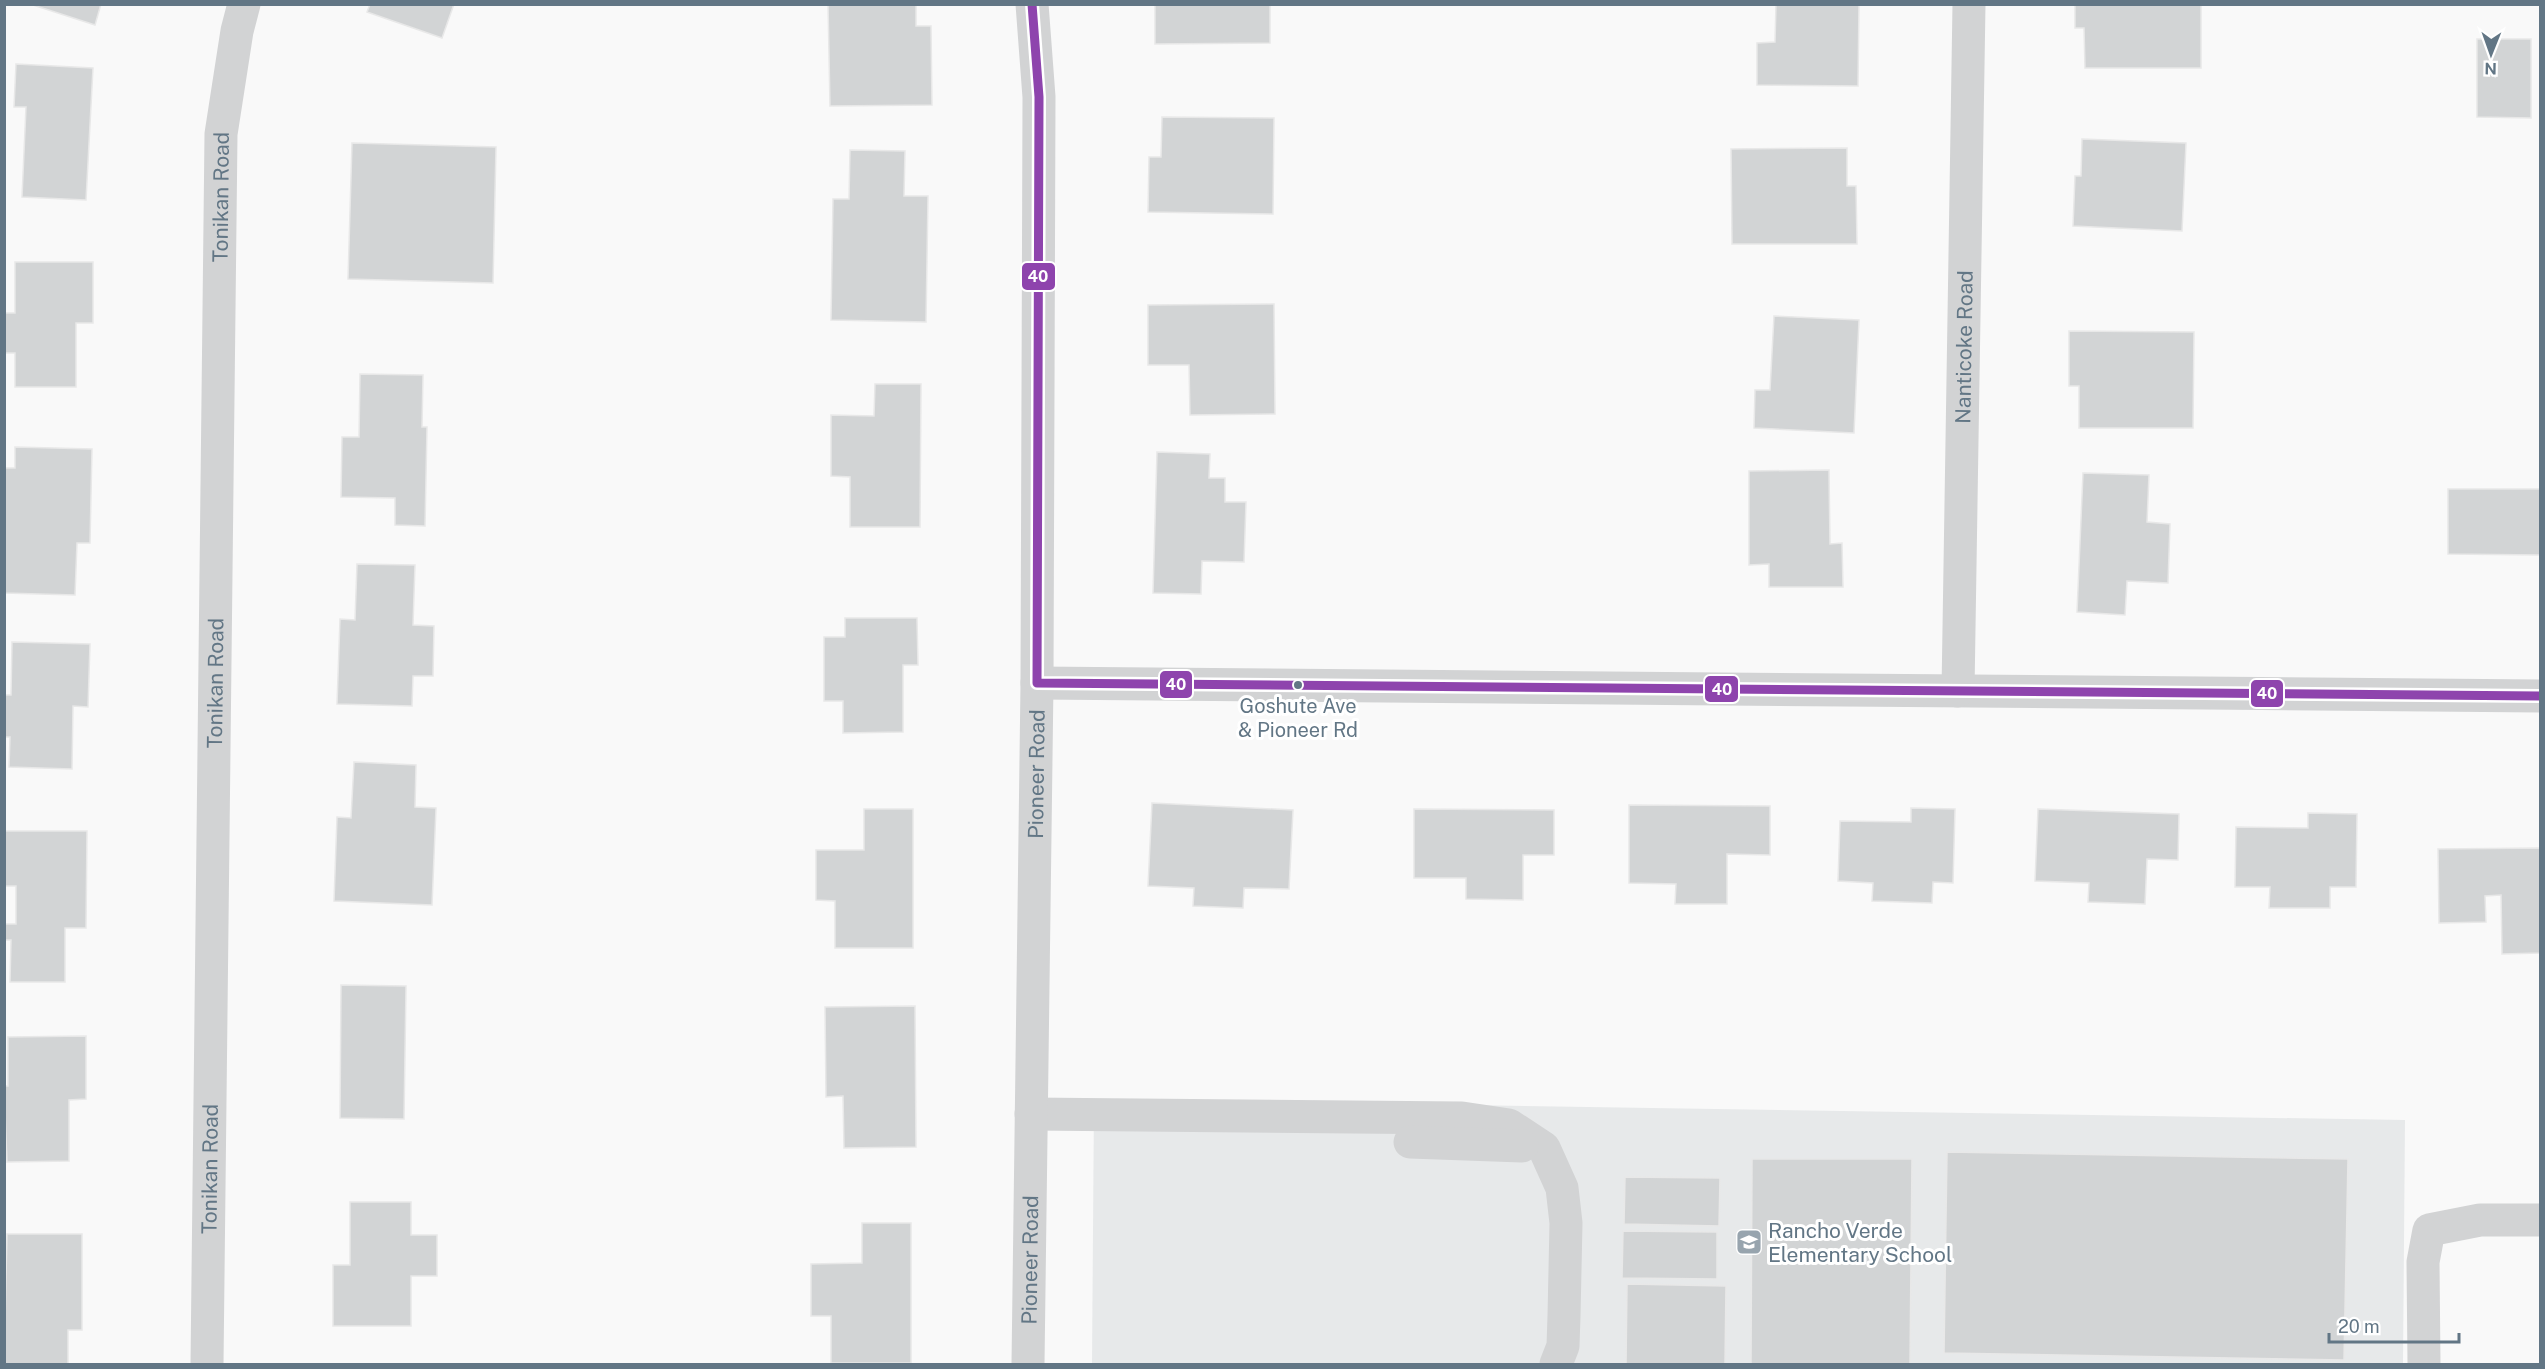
<svg xmlns="http://www.w3.org/2000/svg" width="2545" height="1369" viewBox="0 0 2545 1369" font-family="'Public Sans',sans-serif">
	<style>
		.built { fill: #e7e9ea }
		.building { fill: #d2d4d5; stroke: #e8e8e8; stroke-width: 1.5 }
		.lines { fill: none; stroke-linecap: round; stroke-linejoin: round }
		.minor { stroke: #d2d3d4; stroke-width: 33 }
		.bus-1-casing { stroke: #fff; stroke-width: 14 }
		.bus-1 { stroke: #8e44ad; stroke-width: 9 }
		.bus-dot { fill: #627685; stroke: #fff; stroke-width: 2 }
		.labels { text-anchor: middle; dominant-baseline: central; stroke-width: 6; stroke-linejoin: round; paint-order: stroke }
		.bus-label { font-size: 20px; fill: #627685; stroke: #fff }
		.street-label { font-size: 21px; fill: #627685; stroke: #fff }
		.poi-label { font-size: 21px; fill: #627685; stroke: #fff; text-anchor: start }
		.line-badge { stroke: #fff; stroke-width: 2 }
		.badge-label { font-size: 16px; text-anchor: middle; font-weight: bold; fill: #fff }
	</style>
	<rect width="100%" height="100%" fill="#f9f9f9"/>
	<polygon class="built" points="1094,1099 2405,1120 2403,1364 1092,1364"/>
	<g class="building">
		<polygon points="30,4 101,4 95,25"/>
		<polygon points="370,4 454,4 442,38 367,12"/>
		<polygon points="828,4 916,4 916,26 931,26 932,105 830,106"/>
		<polygon points="1270,4 1270,43 1155,44 1155,5 1141,4"/>
		<polygon points="1776,4 1859,4 1858,86 1757,85 1757,43 1775,42"/>
		<polygon points="2075,4 2201,4 2201,68 2085,68 2084,28 2075,28"/>
		<polygon points="2477,39 2531,39 2531,118 2477,117"/>
		<polygon points="16,64 93,68 86,200 22,197 26,107 14,107"/>
		<polygon points="1162,117 1274,118 1273,214 1148,212 1149,157 1161,157"/>
		<polygon points="2082,139 2186,143 2182,231 2073,226 2075,176 2081,176"/>
		<polygon points="352,143 496,147 493,283 348,279"/>
		<polygon points="1847,148 1847,186 1856,186 1857,244 1732,244 1731,149"/>
		<polygon points="850,150 905,151 904,196 928,196 926,322 831,320 833,199 849,199"/>
		<polygon points="15,262 93,262 93,323 76,323 76,387 15,387 15,353 4,353 4,313 15,313"/>
		<polygon points="1274,304 1275,414 1190,415 1189,365 1148,365 1148,305"/>
		<polygon points="1774,316 1859,320 1854,433 1754,428 1755,390 1770,390"/>
		<polygon points="2069,331 2194,332 2193,428 2079,428 2079,386 2069,386"/>
		<polygon points="360,374 423,375 422,427 427,427 425,526 395,525 395,498 341,497 342,437 359,437"/>
		<polygon points="875,384 921,384 920,527 850,527 850,477 831,476 831,415 874,416"/>
		<polygon points="15,447 92,449 90,543 77,543 75,595 4,593 4,468 15,468"/>
		<polygon points="1157,452 1210,454 1209,478 1225,478 1225,502 1246,502 1244,562 1202,561 1201,594 1153,593"/>
		<polygon points="1829,470 1830,544 1842,543 1843,587 1769,587 1769,564 1749,565 1749,471"/>
		<polygon points="2083,473 2149,475 2147,522 2170,524 2168,583 2127,581 2125,615 2077,612"/>
		<polygon points="2448,489 2540,489 2540,555 2448,554"/>
		<polygon points="357,564 415,565 413,625 434,626 433,676 413,676 412,706 337,704 340,619 355,620"/>
		<polygon points="845,618 917,618 918,665 903,665 903,732 843,733 843,701 824,701 824,637 845,637"/>
		<polygon points="12,642 90,644 88,707 73,706 72,769 9,767 10,737 4,737 4,695 11,695"/>
		<polygon points="354,762 416,765 415,807 436,808 432,905 334,901 337,817 351,818"/>
		<polygon points="1152,803 1293,810 1289,889 1244,888 1243,908 1193,906 1194,888 1148,886"/>
		<polygon points="1629,805 1770,806 1770,855 1727,854 1727,904 1675,904 1676,884 1629,883"/>
		<polygon points="1911,808 1955,809 1953,883 1933,882 1932,903 1872,901 1873,883 1838,881 1840,821 1911,822"/>
		<polygon points="864,809 913,809 913,948 835,948 835,901 816,900 816,850 864,850"/>
		<polygon points="1414,809 1554,810 1554,855 1523,855 1523,900 1466,899 1466,878 1414,878"/>
		<polygon points="2038,809 2179,814 2178,860 2147,859 2145,904 2088,902 2089,883 2035,881"/>
		<polygon points="2308,813 2357,814 2356,887 2330,887 2330,908 2269,908 2270,887 2235,887 2236,827 2308,828"/>
		<polygon points="4,831 87,831 86,928 65,928 65,982 10,982 11,940 4,940 4,924 16,924 16,886 4,886"/>
		<polygon points="2540,848 2540,953 2502,954 2501,895 2485,896 2486,922 2439,923 2438,849"/>
		<polygon points="341,985 406,986 404,1119 340,1118"/>
		<polygon points="915,1006 916,1147 844,1148 843,1096 826,1097 825,1007"/>
		<polygon points="86,1036 86,1099 69,1100 69,1161 7,1162 4,1086 8,1086 8,1037"/>
		<polygon points="1947,1152 2348,1159 2344,1360 1944,1353"/>
		<polygon points="1752,1159 1912,1159 1910,1364 1751,1364"/>
		<polygon points="1625,1177 1720,1178 1719,1226 1624,1224"/>
		<polygon points="350,1202 411,1202 411,1235 437,1235 437,1276 411,1276 411,1326 333,1326 333,1265 350,1265"/>
		<polygon points="862,1223 911,1223 911,1363 831,1363 831,1316 811,1316 811,1264 862,1263"/>
		<polygon points="1623,1231 1717,1232 1717,1279 1622,1278"/>
		<polygon points="7,1234 82,1234 82,1330 68,1330 68,1364 4,1364"/>
		<polygon points="1627,1284 1726,1286 1725,1364 1626,1364"/>
	</g>
	<g class="lines">
		<g class="minor">
			<polyline points="1037,683 2540,696"/>
			<path id="s1" d="M 1958,691 L 1969,4"/>
			<polyline points="1031,1114 1462,1118 1509,1125 1544,1148 1562,1188 1566,1223 1564,1316 1563,1346 1556,1364"/>
			<polyline points="1410,1142 1522,1146"/>
			<path id="s2" d="M 207,1364 L 221,134 L 237,31 L 244,4"/>
			<path id="s3" d="M 1028,1364 L 1037,683 L 1039,97 L 1032,4"/>
			<polyline points="2424,1364 2423,1262 2429,1230 2480,1220 2540,1220"/>
		</g>
		<defs>
			<polyline id="bus-1" points="1032,4 1039,97 1037,683 2540,696"/>
		</defs>
		<use href="#bus-1" class="bus-1-casing"/>
		<use href="#bus-1" class="bus-1"/>
	</g>
	<defs>
		<symbol id="school-square" viewBox="-11 -11 22 22"><rect x="-9" y="-9" width="18" height="18" rx="4" fill="#97a4ae" stroke="#fff"/><path d="M0-5L7-2L0 1L-7-2ZM-4 1L0 2.5L4 1V4Q0 6-4 4Z" fill="#fff"/></symbol>
	</defs>
	<g fill-rule="evenodd">
		<use href="#school-square" x="1734" y="1227" width="30" height="30"/>
	</g>
	<circle class="bus-dot" cx="1298" cy="685" r="5"/>
	<g class="labels">
		<g class="bus-label">
			<text x="1298" y="706">Goshute Ave<tspan x="1298" dy="24">&amp; Pioneer Rd</tspan></text>
		</g>
		<g class="street-label">
			<text stroke="none"><textPath href="#s2" startOffset="1167">Tonikan Road</textPath></text>
			<text stroke="none"><textPath href="#s1" startOffset="344">Nanticoke Road</textPath></text>
			<text stroke="none"><textPath href="#s2" startOffset="681">Tonikan Road</textPath></text>
			<text stroke="none"><textPath href="#s3" startOffset="590">Pioneer Road</textPath></text>
			<text stroke="none"><textPath href="#s2" startOffset="195">Tonikan Road</textPath></text>
			<text stroke="none"><textPath href="#s3" startOffset="104">Pioneer Road</textPath></text>
		</g>
		<g class="poi-label">
			<text x="1768" y="1230">Rancho Verde<tspan x="1768" dy="24">Elementary School</tspan></text>
		</g>
	</g>
	<g class="line-badge">
		<rect x="1021" y="262" width="35" height="29" rx="6" fill="#8e44ad"/>
		<rect x="1159" y="670" width="34" height="29" rx="6" fill="#8e44ad"/>
		<rect x="1704" y="675" width="35" height="28" rx="6" fill="#8e44ad"/>
		<rect x="2250" y="679" width="34" height="29" rx="6" fill="#8e44ad"/>
	</g>
	<g class="badge-label">
		<text x="1038" y="282">40</text>
		<text x="1176" y="690">40</text>
		<text x="1722" y="695">40</text>
		<text x="2267" y="699">40</text>
	</g>
	<rect width="2545" height="1369" fill="none" stroke="#627685" stroke-width="12"/>
	<g transform="translate(2491 54) rotate(181)" stroke="#ffffff" stroke-width="4.5" paint-order="stroke">
	<path d="M0-4.5L10 22L0 15L-10 22Z" fill="#627685"/>
	<text y="-9" font-size="16" font-weight="bold" text-anchor="middle" fill="#627685">N</text>
	</g>
	<path d="M2329 1333v9h130v-9" fill="none" stroke="#627685" stroke-width="3"/>
	<text x="2338" y="1333" font-size="18" fill="#627685" stroke="#ffffff" stroke-width="4.5" paint-order="stroke">20 m</text>
</svg>
